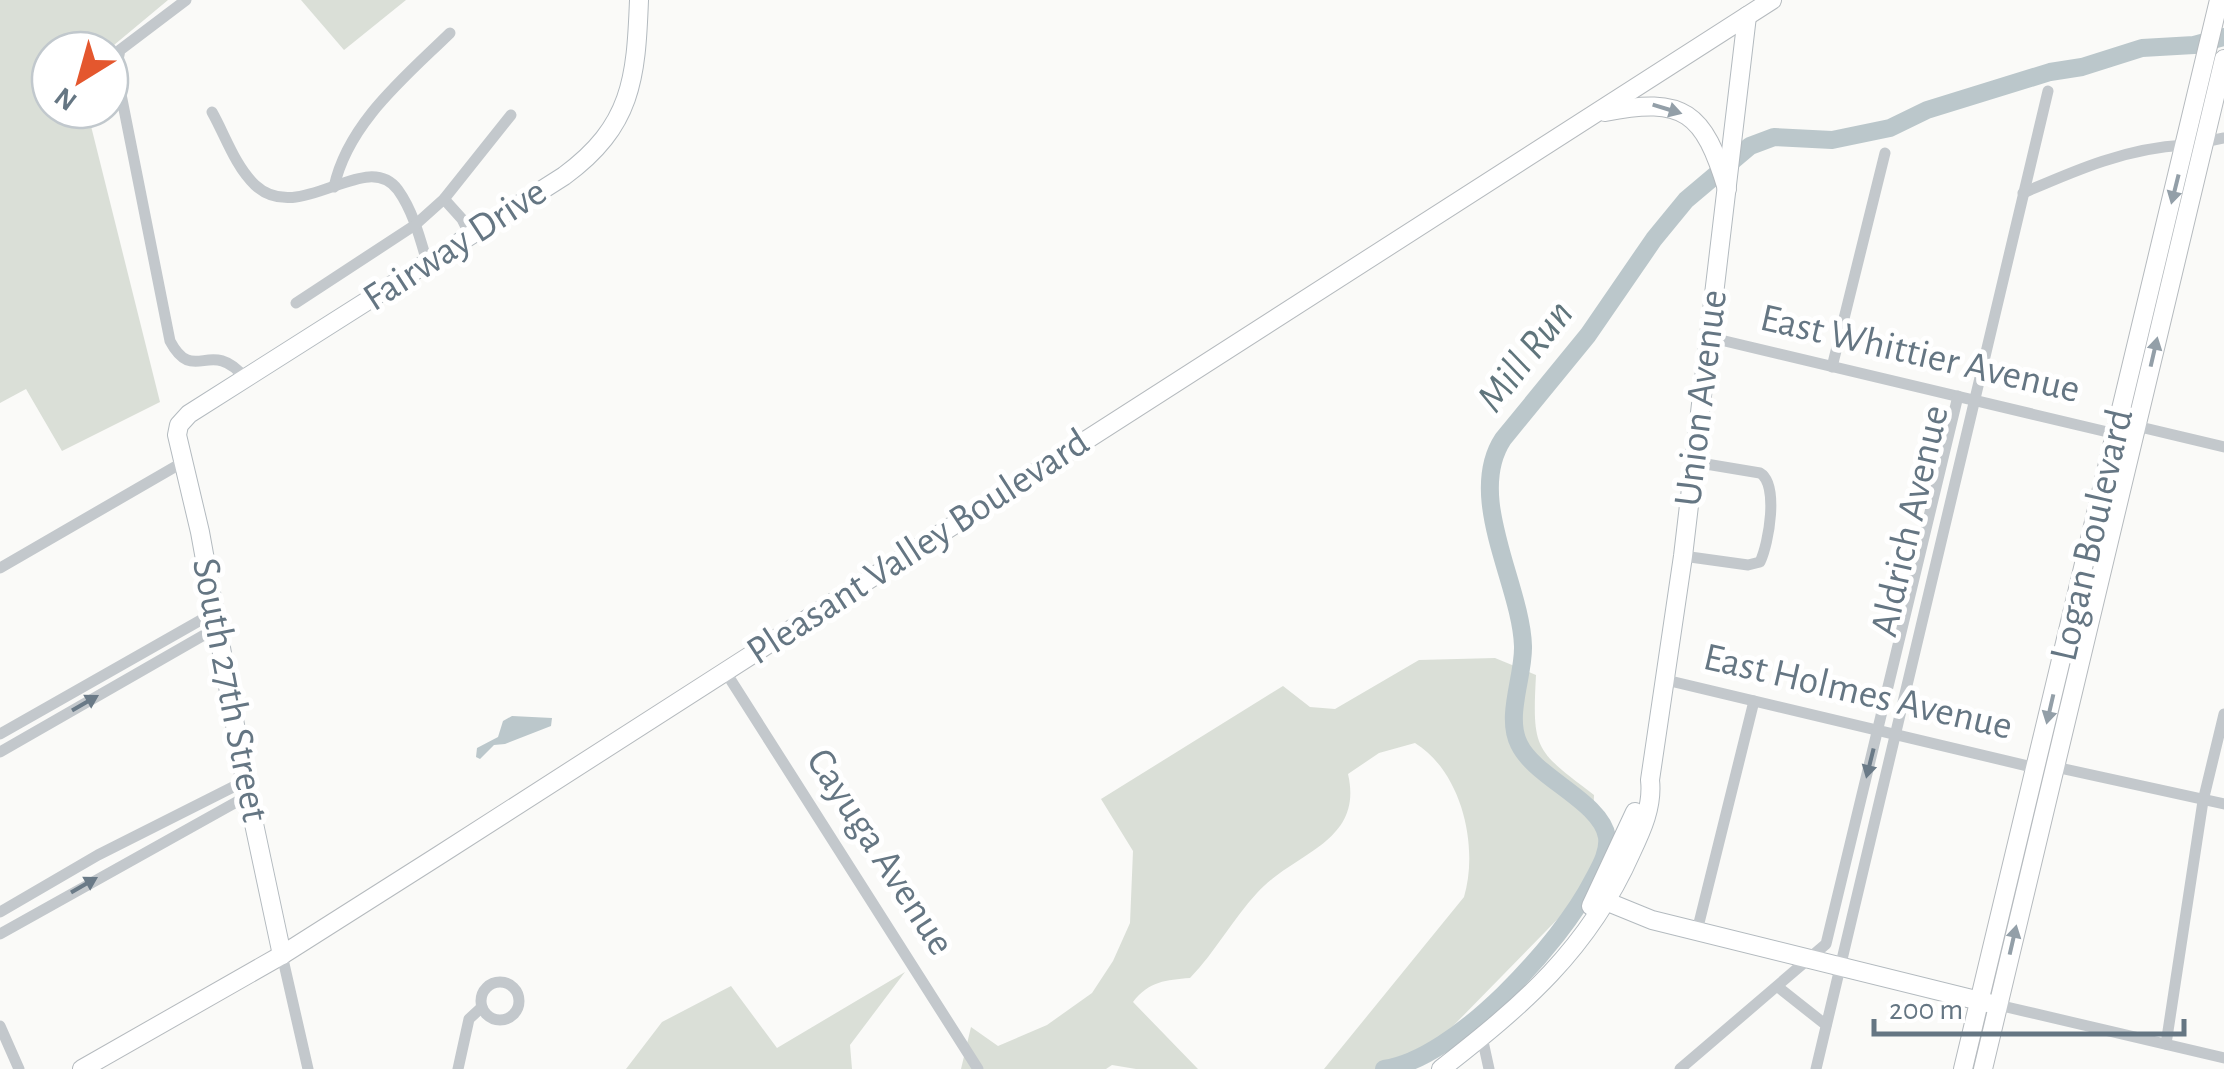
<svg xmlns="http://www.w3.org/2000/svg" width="2224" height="1069" viewBox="0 0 2224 1069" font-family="'Alegreya Sans',sans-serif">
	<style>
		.green { fill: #dadfd7 }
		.water { fill: #bbc7cb }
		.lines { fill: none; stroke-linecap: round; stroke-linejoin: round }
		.river { stroke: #bbc7cb; stroke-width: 18 }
		.secondary-casing { stroke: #b3babf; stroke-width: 20 }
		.primary-casing { stroke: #b5babe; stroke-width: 20 }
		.street { stroke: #c3c8cc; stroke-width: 11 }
		.secondary { stroke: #fff; stroke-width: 18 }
		.primary { stroke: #fff; stroke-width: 18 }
		.oneway { fill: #939fa8 }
		.oneway2 { fill: #6a7a87 }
		.labels { text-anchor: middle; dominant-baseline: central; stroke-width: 10; stroke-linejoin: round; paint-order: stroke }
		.street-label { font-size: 40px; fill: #657683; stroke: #fff }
		.water-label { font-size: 42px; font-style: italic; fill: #60757c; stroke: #fff }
	</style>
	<rect width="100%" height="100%" fill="#fafaf8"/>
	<g class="green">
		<polygon points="0,0 168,0 108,50 50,50 50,110 87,110 160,402 62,451 26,389 0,403"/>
		<polygon points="301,0 406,0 344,50"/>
		<path d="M 1495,658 L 1536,675 C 1532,750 1535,750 1594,795 L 1593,822 L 1603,844 L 1590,886 L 1411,1069 L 1324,1069 L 1464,897 C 1479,847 1462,772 1415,743 L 1379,753 L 1348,774 C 1364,843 1294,852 1257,893 C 1232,920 1216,951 1190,978 C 1166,980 1149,981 1133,1002 L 1198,1069 L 1136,1069 L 1112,1065 L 1106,1069 L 961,1069 L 971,1027 L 998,1046 L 1047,1025 L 1092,993 L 1113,961 L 1130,923 L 1133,851 L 1101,799 L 1283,686 L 1310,707 L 1335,709 L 1419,660 Z"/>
		<polygon points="905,972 850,1045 852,1069 626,1069 662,1022 731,986 777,1048"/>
	</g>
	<polygon class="water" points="512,716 552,718 551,726 505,744 494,745 480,759 476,757 477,748 498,737 503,721"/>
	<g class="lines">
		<path class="river" d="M 1384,1069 C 1456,1059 1561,943 1593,880 C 1600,867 1609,852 1607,837 C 1601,801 1535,778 1519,744 C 1505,716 1524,676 1523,646 C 1521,584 1465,497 1503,439 L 1588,335 L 1654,239 L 1686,200 L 1750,146 L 1774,137 L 1832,140 L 1890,128 L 1927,110 L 2050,72 L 2082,67 L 2142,48 L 2194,45 L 2224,37"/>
		<defs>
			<g id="secondary">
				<polyline points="1598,898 1652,920 1992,1004"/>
				<polyline points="1591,906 1635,812"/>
				<path d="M 282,955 L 247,791 L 200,532 L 177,435 L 179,425 L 189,414 L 564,176 C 632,126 636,79 639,0"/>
				<path d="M 1441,1069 C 1523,1005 1588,950 1631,853 C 1642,830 1653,806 1650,780 L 1683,556 L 1747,16"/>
			</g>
			<g id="primary">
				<path d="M 1605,112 C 1684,96 1704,112 1727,189"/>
				<polyline points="82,1069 282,955 438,856 1772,0"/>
				<polyline points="1963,1069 2219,0"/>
				<polyline points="1983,1069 2224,59"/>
			</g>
		</defs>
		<use href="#secondary" class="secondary-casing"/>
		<use href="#primary" class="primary-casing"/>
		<g class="street">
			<path d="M 186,0 L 120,50 L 116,69 L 170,341 C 194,386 210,336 245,378"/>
			<path d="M 212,112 C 225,135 235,166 255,185 C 300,227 366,147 398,190 C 413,211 420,238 427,262"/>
			<polyline points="2204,142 2224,138"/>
			<path d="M 334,187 C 348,123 405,77 450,33"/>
			<path d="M 2023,193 C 2076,170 2126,148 2185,145"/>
			<polyline points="444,199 462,219 470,235"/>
			<polyline points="296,303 415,225 444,199 511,115"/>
			<polyline points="1708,337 2116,434"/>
			<polyline points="1832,367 1885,153"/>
			<polyline points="2136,426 2224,447"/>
			<path d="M 1683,556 L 1748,565 L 1760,562 C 1769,543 1779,484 1760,473 L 1694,462"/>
			<polyline points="0,568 185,461"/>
			<polyline points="725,671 978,1069"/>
			<polyline points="1666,680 2036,768"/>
			<polyline points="0,734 215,612"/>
			<polyline points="0,752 218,627"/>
			<polyline points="2055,767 2224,804"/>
			<polyline points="0,912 98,855 235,786 247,791"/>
			<polyline points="1697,931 1754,701"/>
			<polyline points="0,934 240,800 247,791"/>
			<polyline points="282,955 308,1069"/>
			<circle cx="500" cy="1001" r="19"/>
			<polyline points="1778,987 1826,1025"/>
			<polyline points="1998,1005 2224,1058"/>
			<polyline points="0,1026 19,1069"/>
			<polyline points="1482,1037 1489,1069"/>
			<polyline points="2166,1044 2203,801 2224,714"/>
			<polyline points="458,1069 469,1019 482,1007"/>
			<polyline points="1680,1069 1826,944 1958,396"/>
			<polyline points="1816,1069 2048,91"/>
		</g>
		<use href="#secondary" class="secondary"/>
		<use href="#primary" class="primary"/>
	</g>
	<defs><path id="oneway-solid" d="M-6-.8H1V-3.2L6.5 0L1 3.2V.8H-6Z" transform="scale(2.5)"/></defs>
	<g class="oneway">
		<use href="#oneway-solid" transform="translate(1667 109) rotate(17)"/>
		<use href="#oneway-solid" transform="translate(2175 189) rotate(104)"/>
		<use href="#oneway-solid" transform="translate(2154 352) rotate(-77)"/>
		<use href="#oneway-solid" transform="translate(2050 709) rotate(103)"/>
		<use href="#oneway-solid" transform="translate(2013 940) rotate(-77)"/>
	</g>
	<g class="oneway2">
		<use href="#oneway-solid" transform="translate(85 703) rotate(-30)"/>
		<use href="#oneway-solid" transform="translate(1870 763) rotate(104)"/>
		<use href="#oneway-solid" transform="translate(84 885) rotate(-30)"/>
	</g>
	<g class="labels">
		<g class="street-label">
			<text transform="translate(455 245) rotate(-33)">Fairway Drive</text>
			<text transform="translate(1920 354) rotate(13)">East Whittier Avenue</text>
			<text transform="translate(1701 398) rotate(-83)">Union Avenue</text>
			<text transform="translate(1910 521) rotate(-77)">Aldrich Avenue</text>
			<text transform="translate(2092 535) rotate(-77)">Logan Boulevard</text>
			<text transform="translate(918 547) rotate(-33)">Pleasant Valley Boulevard</text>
			<text transform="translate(230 690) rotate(79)">South 27th Street</text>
			<text transform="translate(1858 692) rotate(13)">East Holmes Avenue</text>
			<text transform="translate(880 852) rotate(57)">Cayuga Avenue</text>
		</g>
		<g class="water-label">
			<text transform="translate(1525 356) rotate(-52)">Mill Run</text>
		</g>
	</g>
	<g transform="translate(80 80) rotate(217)"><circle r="48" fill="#ffffff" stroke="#c1c8cd" stroke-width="2.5"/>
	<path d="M0-8L18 38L0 25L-18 38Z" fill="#e4572e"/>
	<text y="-15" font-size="28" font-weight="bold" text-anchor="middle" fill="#657683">N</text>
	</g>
	<path d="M1874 1019v15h310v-15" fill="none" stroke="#657683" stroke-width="5"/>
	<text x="1889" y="1019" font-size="30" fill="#657683" stroke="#ffffff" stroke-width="8" paint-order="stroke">200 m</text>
</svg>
